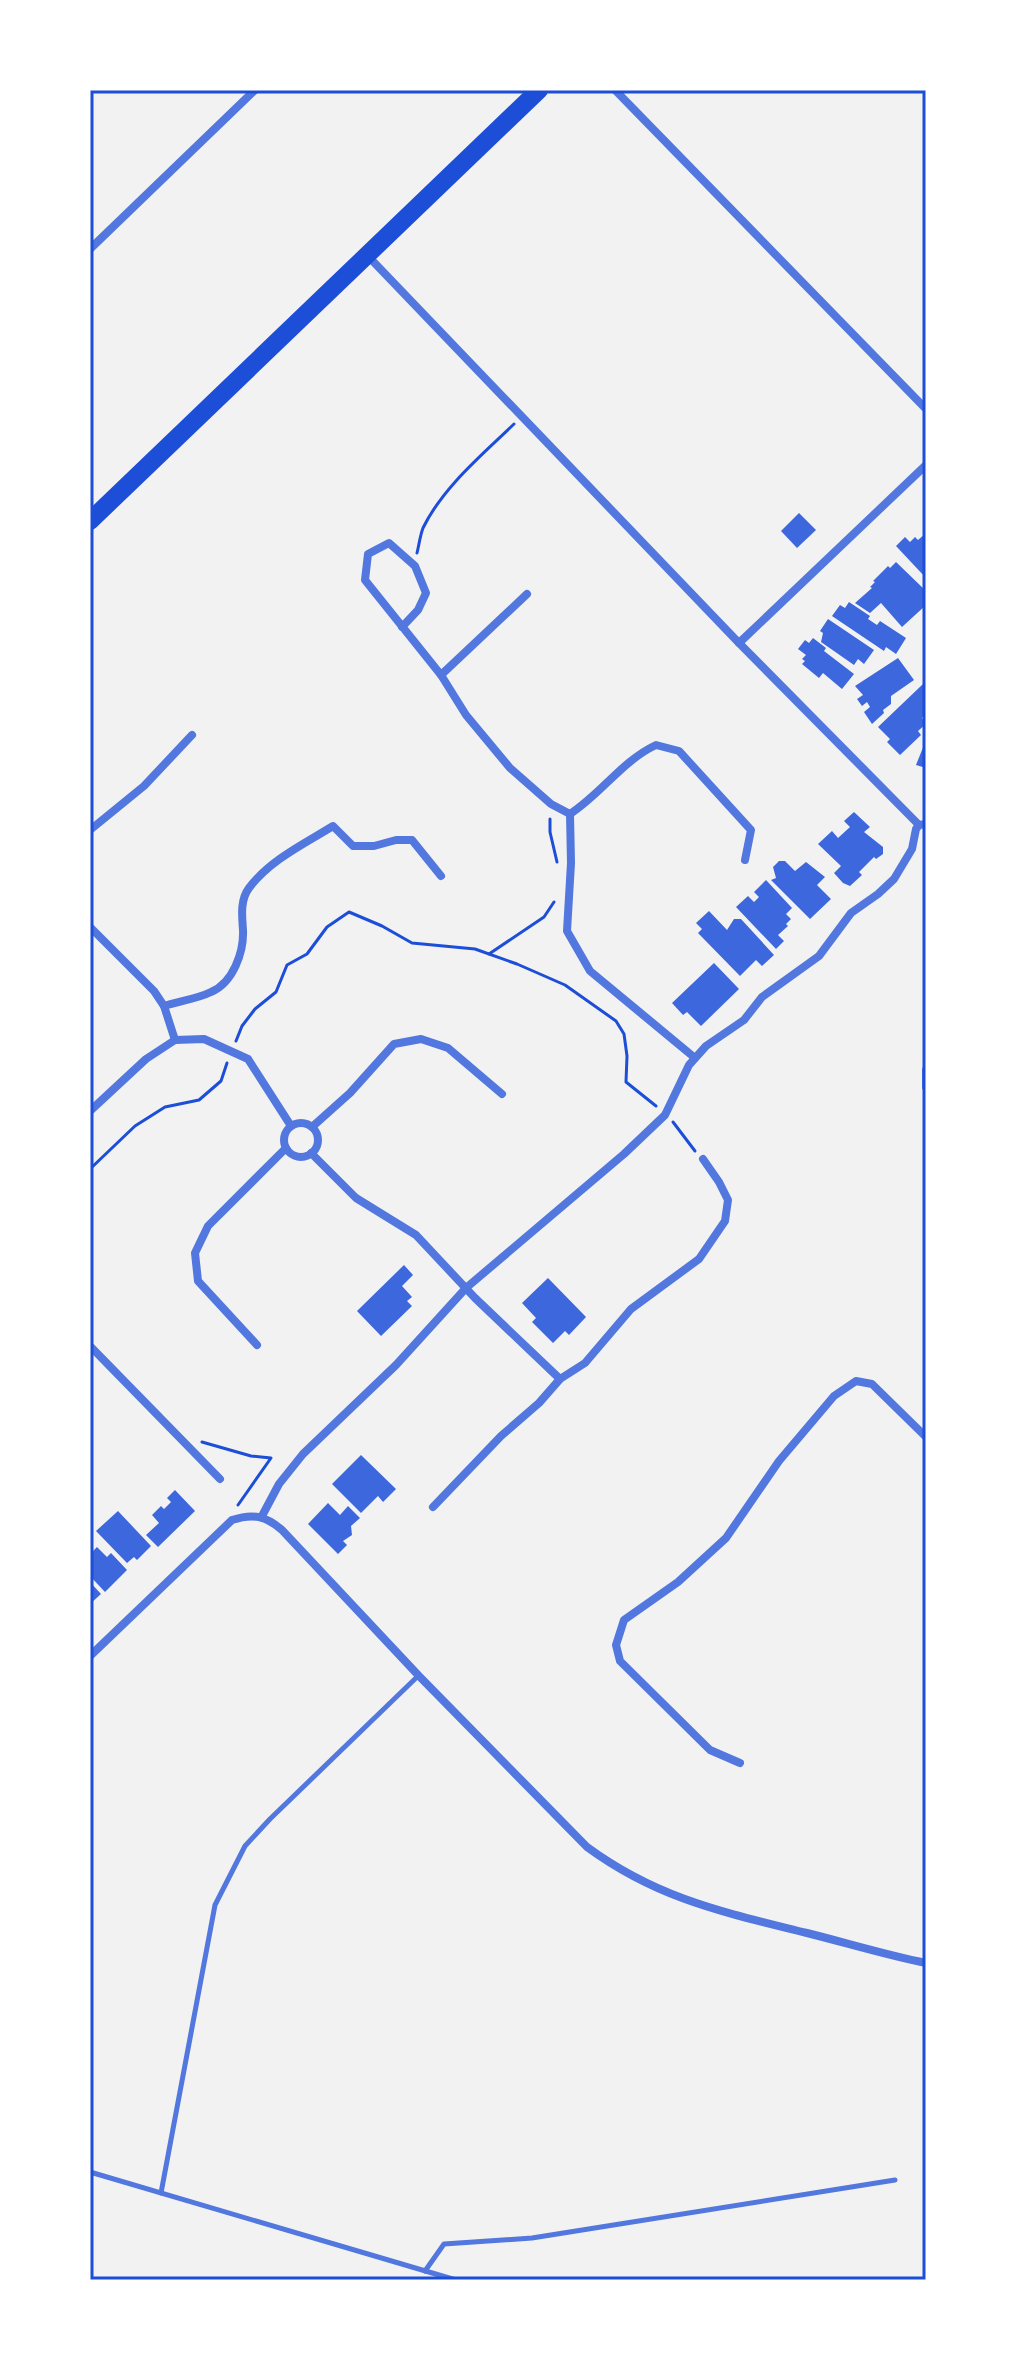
<svg xmlns="http://www.w3.org/2000/svg" width="1016" height="2370" viewBox="0 0 1016 2370" font-family="'Golos Text',sans-serif">
	<style>
		.building { fill: #3d67dc }
		.lines { fill: none; stroke-linecap: round; stroke-linejoin: round }
		.path { stroke: #1d4ed8; stroke-width: 3 }
		.service { stroke: #5277de; stroke-width: 5 }
		.minor { stroke: #5277de; stroke-width: 8 }
		.primary { stroke: #1d4ed8; stroke-width: 18 }
		.neatline { fill: none; stroke: #1d4ed8; stroke-width: 3 }
	</style>
	<rect width="100%" height="100%" fill="#f2f2f2"/>
	<g class="building">
		<polygon points="799,513 816,530 797,548 781,531"/>
		<polygon points="926,533 926,578 896,546 905,537 910,542 915,537 918,540"/>
		<polygon points="896,562 926,591 926,605 902,627 881,603 870,613 855,603 872,588 870,587 875,582 873,581 888,566 890,568"/>
		<polygon points="849,602 870,616 868,619 877,625 880,621 906,638 896,654 886,647 884,651 832,616 840,605 845,608"/>
		<polygon points="828,619 874,650 864,664 858,659 854,665 821,642 823,633 820,631"/>
		<polygon points="813,638 826,648 824,651 854,674 842,689 823,673 819,678 802,664 805,661 802,659 806,655 798,649 805,640 809,643"/>
		<polygon points="898,658 914,680 891,696 891,704 883,710 884,713 872,724 864,712 870,707 867,702 862,706 857,699 863,695 855,686"/>
		<polygon points="923,684 926,688 926,714 922,718 926,724 918,731 921,735 900,755 887,742 890,739 878,727"/>
		<polygon points="926,740 926,768 916,765"/>
		<polygon points="854,812 870,827 864,832 883,847 883,854 876,859 874,857 859,872 862,875 850,886 843,883 834,873 841,866 818,844 832,831 838,838 850,827 844,821"/>
		<polygon points="779,861 785,861 795,871 806,862 825,877 817,885 831,899 810,919 771,880 776,878 773,867"/>
		<polygon points="766,880 792,908 786,914 791,919 786,924 788,926 778,935 784,941 776,949 736,907 748,896 754,902 759,897 754,892"/>
		<polygon points="709,911 727,930 734,919 741,919 774,955 762,966 756,960 740,976 698,933 702,929 696,923"/>
		<polygon points="714,963 739,989 701,1026 687,1012 683,1015 672,1003"/>
		<polygon points="404,1265 413,1275 402,1286 412,1297 407,1301 412,1306 381,1336 357,1311"/>
		<polygon points="548,1278 586,1317 569,1335 565,1331 553,1343 532,1322 536,1318 522,1303"/>
		<polygon points="361,1455 396,1489 383,1502 378,1496 361,1513 332,1484"/>
		<polygon points="175,1490 195,1511 158,1547 146,1535 159,1523 152,1515 161,1506 164,1509 171,1502 167,1498"/>
		<polygon points="328,1503 340,1515 348,1506 360,1518 351,1526 352,1535 343,1541 347,1545 338,1554 308,1524"/>
		<polygon points="118,1511 151,1546 137,1560 134,1557 127,1563 96,1531"/>
		<polygon points="97,1547 107,1557 111,1553 127,1570 105,1592 90,1576 90,1554"/>
		<polygon points="90,1582 101,1594 90,1604"/>
	</g>
	<g class="lines">
		<g class="path">
			<path d="M 417,553 C 419,545 420,536 423,528 C 443,487 482,455 514,424"/>
			<polyline points="550,819 550,832 557,862"/>
			<polyline points="489,954 544,917 554,902"/>
			<polyline points="236,1041 242,1026 255,1009 276,992 287,965 307,954 327,927 349,912 382,926 412,943 475,949 517,964 565,985 616,1021 624,1034 627,1056 626,1082 656,1106"/>
			<polyline points="673,1122 695,1151"/>
			<polyline points="90,1169 135,1126 165,1107 199,1100 221,1081 227,1063"/>
			<polyline points="202,1442 251,1456 271,1458 238,1505"/>
		</g>
		<g class="service">
			<polyline points="90,2172 456,2280"/>
			<polyline points="161,2193 215,1905 245,1846 270,1819 418,1676"/>
			<polyline points="425,2271 444,2244 532,2238 895,2180"/>
		</g>
		<g class="minor">
			<polyline points="615,90 926,409"/>
			<polyline points="90,249 255,90"/>
			<polyline points="366,254 739,643 919,825"/>
			<polyline points="402,627 418,610 426,593 415,566 389,543 368,554 365,580 441,675 466,715 510,768 551,804 570,814 571,863 567,931 590,971 695,1058"/>
			<polyline points="739,643 926,465"/>
			<polyline points="441,675 527,594"/>
			<path d="M 570,814 C 602,793 622,761 656,745 L 679,751 L 751,830 L 745,860"/>
			<polyline points="90,830 144,786 192,735"/>
			<polyline points="90,927 154,991 164,1006 175,1040"/>
			<path d="M 164,1006 C 179,1001 197,999 211,992 C 233,983 244,952 243,930 C 242,916 240,900 249,888 C 270,860 304,844 333,826 L 353,846 L 374,846 L 396,840 L 412,840 L 441,876"/>
			<polyline points="926,1070 926,1087"/>
			<polyline points="90,1111 146,1059 175,1040 204,1039 248,1059 291,1126"/>
			<circle cx="301" cy="1140" r="17"/>
			<polyline points="312,1127 350,1093 394,1044 421,1039 448,1048 502,1094"/>
			<polyline points="311,1153 356,1198 416,1235 475,1298 560,1379"/>
			<polyline points="257,1345 198,1281 195,1253 208,1226 286,1148"/>
			<polyline points="90,1346 220,1479"/>
			<polyline points="433,1507 501,1436 539,1403 560,1379 585,1363 631,1309 699,1259 725,1221 728,1200 719,1182 703,1159"/>
			<polyline points="262,1516 279,1484 303,1454 396,1365 466,1288 624,1154 665,1115 689,1065 706,1046 744,1020 762,997 819,956 851,913 878,894 894,879 912,849 916,829 919,825 926,824"/>
			<path d="M 90,1656 L 232,1520 C 253,1513 266,1516 282,1530 L 419,1676 L 587,1847 C 658,1899 723,1912 807,1933 C 847,1943 886,1955 926,1963"/>
			<polyline points="740,1763 710,1750 620,1661 616,1645 624,1620 678,1582 726,1538 779,1461 834,1396 856,1381 872,1384 926,1437"/>
		</g>
		<polyline class="primary" points="90,521 539,90"/>
	</g>
	<rect width="1016" height="2370" fill="none" stroke="#ffffff" stroke-width="184"/>
	<rect x="92" y="92" width="832" height="2186" class="neatline"/>
</svg>
